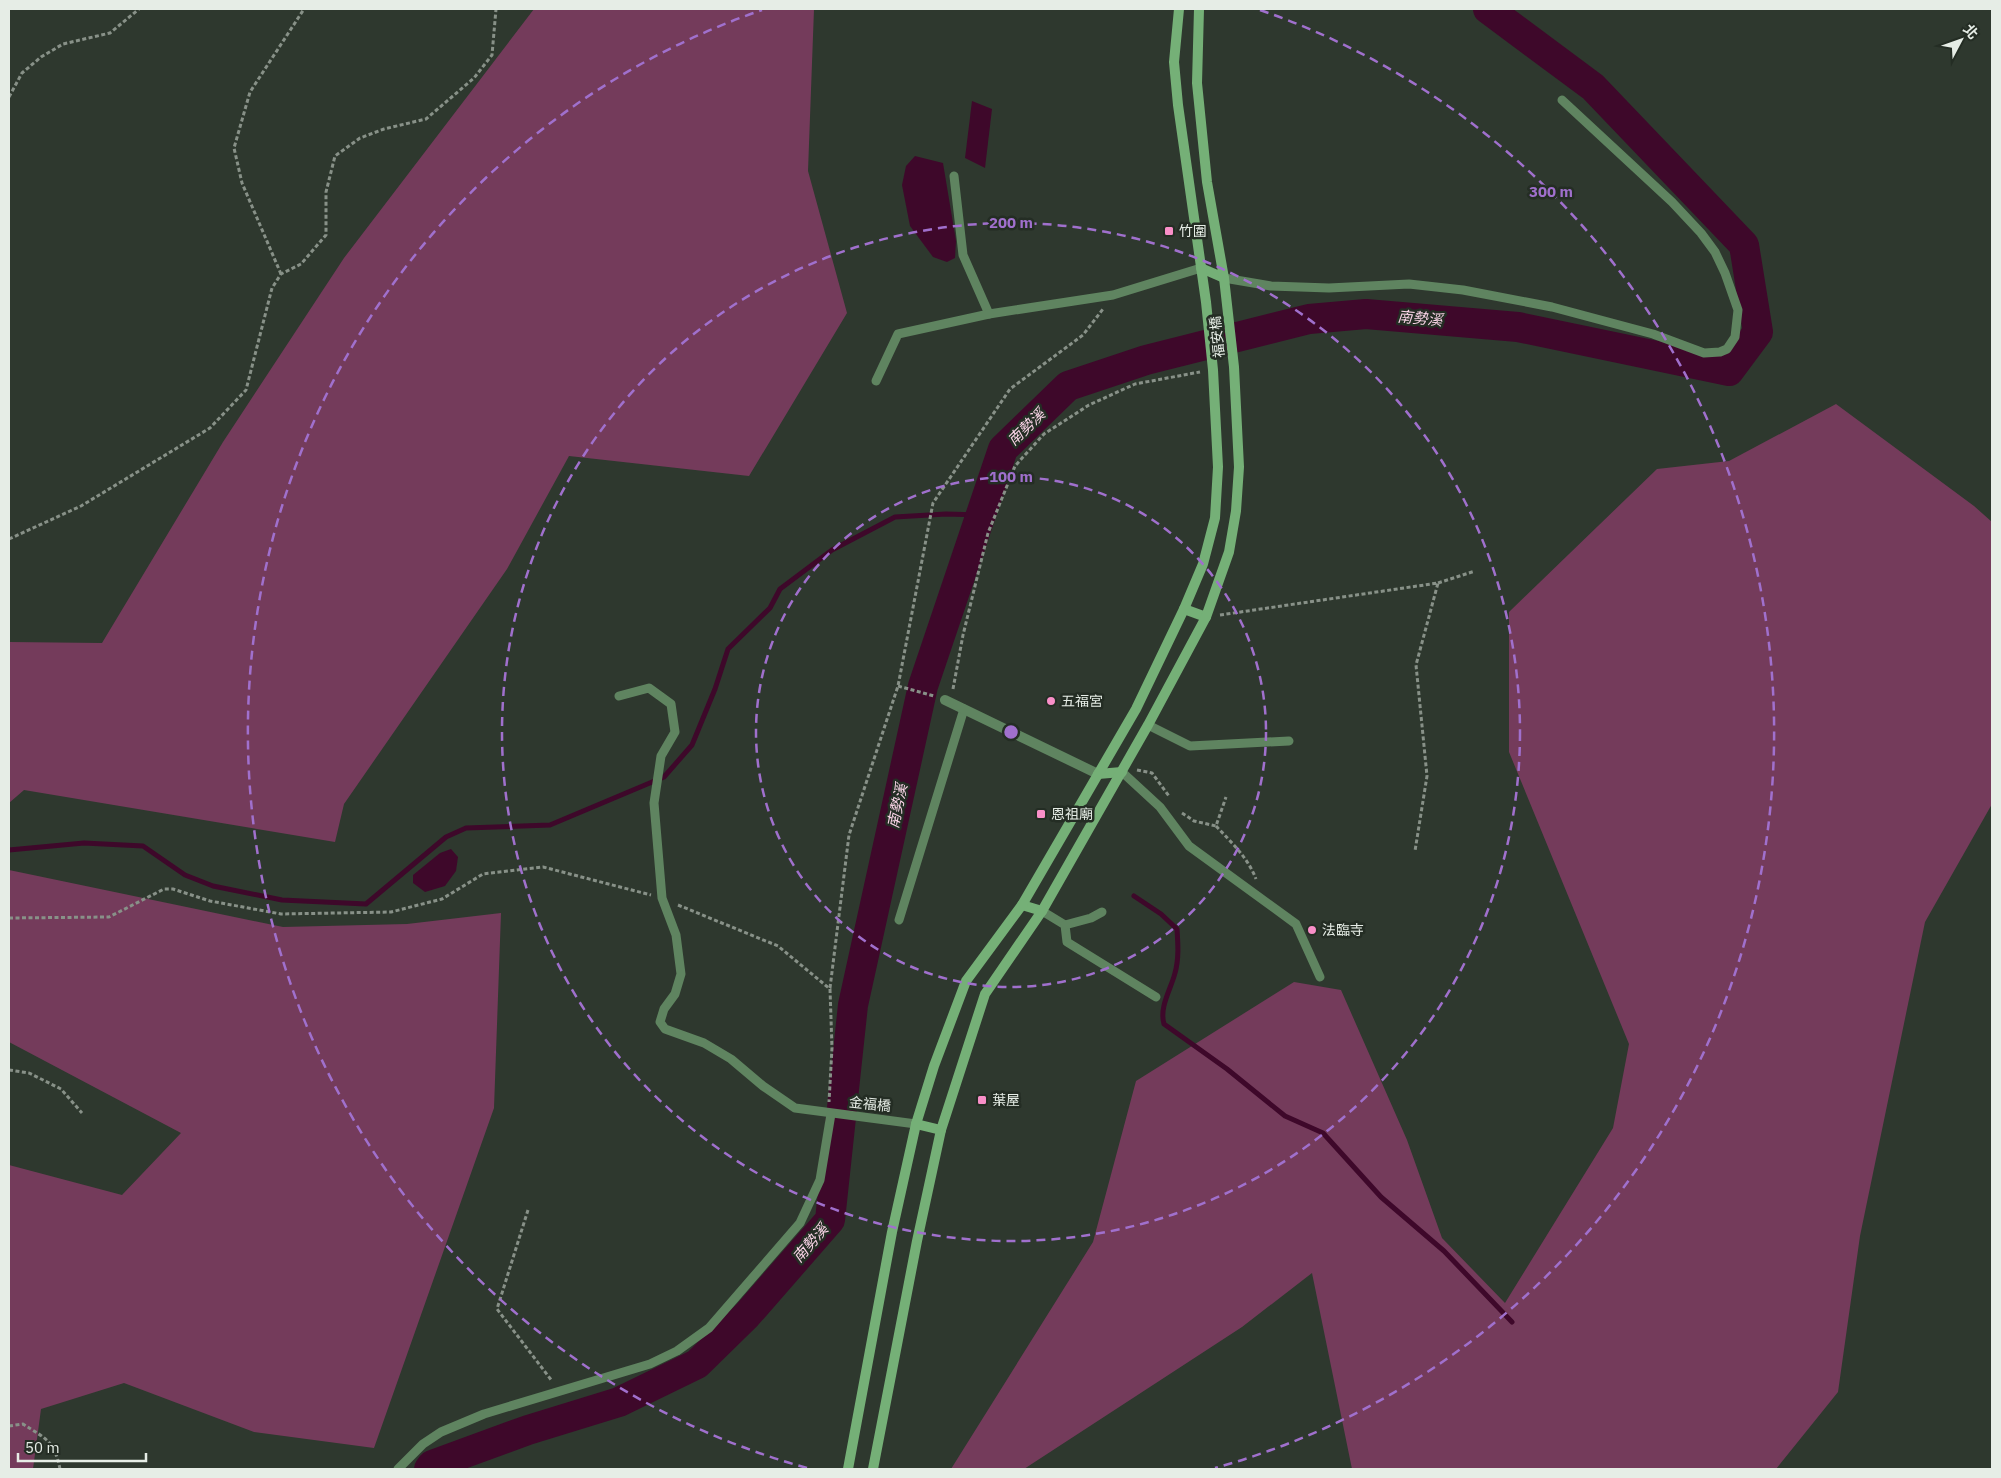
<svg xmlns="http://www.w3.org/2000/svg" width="2001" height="1478" viewBox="0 0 2001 1478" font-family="'IBM Plex Sans','Noto Sans TC',sans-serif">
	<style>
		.green { fill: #743b5b }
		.water { fill: #3e082a }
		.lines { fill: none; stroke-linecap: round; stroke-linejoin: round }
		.stream { stroke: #3e082a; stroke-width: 5 }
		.river { stroke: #3e082a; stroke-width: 30 }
		.path { stroke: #889188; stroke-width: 3; stroke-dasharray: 4 2.5; stroke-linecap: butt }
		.lane { stroke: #5f8460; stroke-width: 9 }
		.street { stroke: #5f8460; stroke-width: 10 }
		.secondary { stroke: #75b077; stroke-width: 10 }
		.ring { fill: none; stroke: #a070cd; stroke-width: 2.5; stroke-dasharray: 9 6 }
		.poi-dot { fill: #f98fc8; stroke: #242d24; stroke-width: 2 }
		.labels { text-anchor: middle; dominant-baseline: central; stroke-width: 5; stroke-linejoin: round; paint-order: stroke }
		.poi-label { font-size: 14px; fill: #e6ede6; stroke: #242d24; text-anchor: start }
		.street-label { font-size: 14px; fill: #e6ede6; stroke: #242d24 }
		.water-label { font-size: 15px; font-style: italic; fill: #fbd5e8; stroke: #242d24 }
		.centre { fill: #a070cd; stroke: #242d24; stroke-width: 2.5 }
		.ring-label { font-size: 15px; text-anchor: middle; font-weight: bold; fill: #a070cd; stroke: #242d24; stroke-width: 5; stroke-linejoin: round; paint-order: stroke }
	</style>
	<rect width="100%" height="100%" fill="#2e382e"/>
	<g class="green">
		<polygon points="534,9 814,9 808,171 847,313 749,476 569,456 507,569 344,804 335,842 24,790 9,803 9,642 102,643 223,442 344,258"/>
		<polygon points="1836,404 1974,506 1992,522 1992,804 1925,922 1860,1236 1838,1392 1776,1469 1352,1469 1312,1273 1242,1327 1024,1469 951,1469 1093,1242 1136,1081 1294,982 1341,990 1407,1140 1442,1238 1505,1303 1613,1128 1629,1044 1509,752 1509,612 1657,469 1729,461"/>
		<polygon points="9,870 283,927 407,924 501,913 494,1108 374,1448 254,1432 124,1383 41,1409 33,1469 9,1469 9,1165 122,1195 181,1133 9,1042"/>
	</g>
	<g class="water">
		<polygon points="972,101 992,109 985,168 965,158"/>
		<polygon points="915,156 943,163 956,241 955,258 947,262 933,257 910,226 902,185 906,166"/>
		<polygon points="451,849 458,857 456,871 445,886 425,892 413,883 413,875 440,853"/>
	</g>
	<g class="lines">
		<g class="stream">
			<polyline points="9,850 84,843 143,846 185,875 213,886 282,900 366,904 446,837 466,828 550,825 664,777 692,745 715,689 728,649 770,608 780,589 832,550 895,517 946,514 981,515"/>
			<path d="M 1134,896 L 1161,914 L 1177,929 C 1178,944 1179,959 1175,973 C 1171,989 1159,1007 1164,1024 L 1227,1069 L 1285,1116 L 1323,1133 L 1381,1197 L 1444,1251 L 1512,1322"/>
		</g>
		<polyline class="river" points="429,1469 432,1465 528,1430 619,1402 697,1364 747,1315 830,1220 853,1005 923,686 1003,449 1068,386 1146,360 1309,319 1366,314 1518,327 1729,371 1758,332 1744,245 1593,87 1488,9"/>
		<g class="path">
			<polyline points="9,97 22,73 41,57 63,44 110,33 139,9"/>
			<polyline points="281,274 242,183 234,148 250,92 304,9"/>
			<polyline points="9,539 81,506 210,428 246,390 272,288 281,274 301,264 326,235 326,192 335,156 360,138 384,129 426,119 474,78 492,55 496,9"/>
			<polyline points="1438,583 1475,571"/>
			<polyline points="1220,615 1438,583 1416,665 1427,776 1415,851"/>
			<polyline points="898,686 934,696"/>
			<polyline points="953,689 963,635 988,533 1015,466 1044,434 1089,405 1135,384 1200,372"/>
			<polyline points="1137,770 1152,773 1169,796"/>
			<polyline points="1182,813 1194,821 1216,826 1226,797"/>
			<path d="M 1216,826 C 1232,843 1248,858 1256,879"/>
			<polyline points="678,905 778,946 830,989 832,1048 829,1102"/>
			<polyline points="9,918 109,917 164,889 173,889 210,901 281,914 391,912 442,899 483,874 543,867 651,895"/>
			<polyline points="830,988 849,835 898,686 933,503 1010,389 1083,335 1103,309"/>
			<polyline points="9,1070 29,1073 61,1089 82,1113"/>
			<polyline points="528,1210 497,1309 552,1381"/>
			<path d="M 9,1426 L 23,1424 C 46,1439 54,1440 60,1469"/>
		</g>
		<g class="lane">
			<polyline points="954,176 963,255 989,314 1113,295 1201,268"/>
			<polyline points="1224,278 1271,286 1329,288 1409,284 1463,290 1552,307 1653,334 1704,353 1720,352 1727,349 1735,337 1738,310 1725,273 1715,252 1701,233 1672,202 1562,100"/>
			<polyline points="876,381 898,334 989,314"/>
			<polyline points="619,696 649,688 671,704 675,732 661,756 654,803 662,898 676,935 681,974 675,994 664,1009 660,1022 665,1029 704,1043 731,1059 763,1086 795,1108 916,1124"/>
			<polyline points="1148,725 1190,746 1289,741"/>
			<polyline points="1122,772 1160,807 1189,846 1296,924 1320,977"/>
			<polyline points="1042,911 1065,925 1067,942 1156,997"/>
			<polyline points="899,920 964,709"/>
			<polyline points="1065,925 1091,918 1102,912"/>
			<polyline points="398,1469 423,1444 441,1432 484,1414 650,1364 677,1351 709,1328 800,1223 820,1180 831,1114"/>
		</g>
		<polyline class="street" points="945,700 1098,774"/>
		<g class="secondary">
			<polyline points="1201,268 1224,278"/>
			<polyline points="1184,609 1206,617"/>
			<polyline points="1098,774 1122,772"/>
			<polyline points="1022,905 1042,911"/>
			<polyline points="916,1124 941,1130"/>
			<polyline points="848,1469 892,1232 916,1124 934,1066 966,981 1022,905 1136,709 1184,609 1203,564 1215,518 1218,467 1213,370 1206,302 1178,105 1174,62 1179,9"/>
			<polyline points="873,1469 917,1241 941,1130 985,994 1042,911 1148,725 1206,617 1229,552 1236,511 1239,467 1234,367 1224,278 1207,182 1197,83 1199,9"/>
		</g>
	</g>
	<g class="ring">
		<circle cx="1011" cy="732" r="255"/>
		<circle cx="1011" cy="732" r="509"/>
		<path d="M807 1468A764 764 0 0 1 762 10M1260 10A764 764 0 0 1 1215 1468"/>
	</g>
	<g class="poi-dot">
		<rect x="1164" y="226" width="10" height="10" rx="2.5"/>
		<circle cx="1051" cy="701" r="5"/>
		<rect x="1036" y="809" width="10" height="10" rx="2.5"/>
		<circle cx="1312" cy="930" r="5"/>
		<rect x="977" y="1095" width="10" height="10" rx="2.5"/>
	</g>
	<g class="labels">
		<g class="poi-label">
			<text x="1179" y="231">竹圍</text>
			<text x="1061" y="701">五福宮</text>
			<text x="1051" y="814">恩祖廟</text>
			<text x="1322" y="930">法臨寺</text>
			<text x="992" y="1100">葉屋</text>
		</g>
		<g class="street-label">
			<text transform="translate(1217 337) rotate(-96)">福安橋</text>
			<text transform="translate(870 1104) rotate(6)">金福橋</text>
		</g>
		<g class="water-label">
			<text transform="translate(1420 318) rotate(5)">南勢溪</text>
			<text transform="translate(1026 427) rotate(-44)">南勢溪</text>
			<text transform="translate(897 806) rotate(-78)">南勢溪</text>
			<text transform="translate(810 1243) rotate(-49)">南勢溪</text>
		</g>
	</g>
	<circle cx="1011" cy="732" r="8" class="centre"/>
	<g class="ring-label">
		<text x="1551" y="197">300 m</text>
		<text x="1011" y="228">200 m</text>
		<text x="1011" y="482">100 m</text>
	</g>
	<rect width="2001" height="1478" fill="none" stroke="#e6ede6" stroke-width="20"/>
	<g transform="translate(1961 40) rotate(49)" stroke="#242d24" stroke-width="4" paint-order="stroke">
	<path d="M0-4L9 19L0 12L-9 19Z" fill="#e6ede6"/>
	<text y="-8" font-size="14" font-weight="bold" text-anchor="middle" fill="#e6ede6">北</text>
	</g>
	<path d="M18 1453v8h128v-8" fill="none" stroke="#e6ede6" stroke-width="2.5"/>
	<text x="25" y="1453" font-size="15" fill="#e6ede6" stroke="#242d24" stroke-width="4" paint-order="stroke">50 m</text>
</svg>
